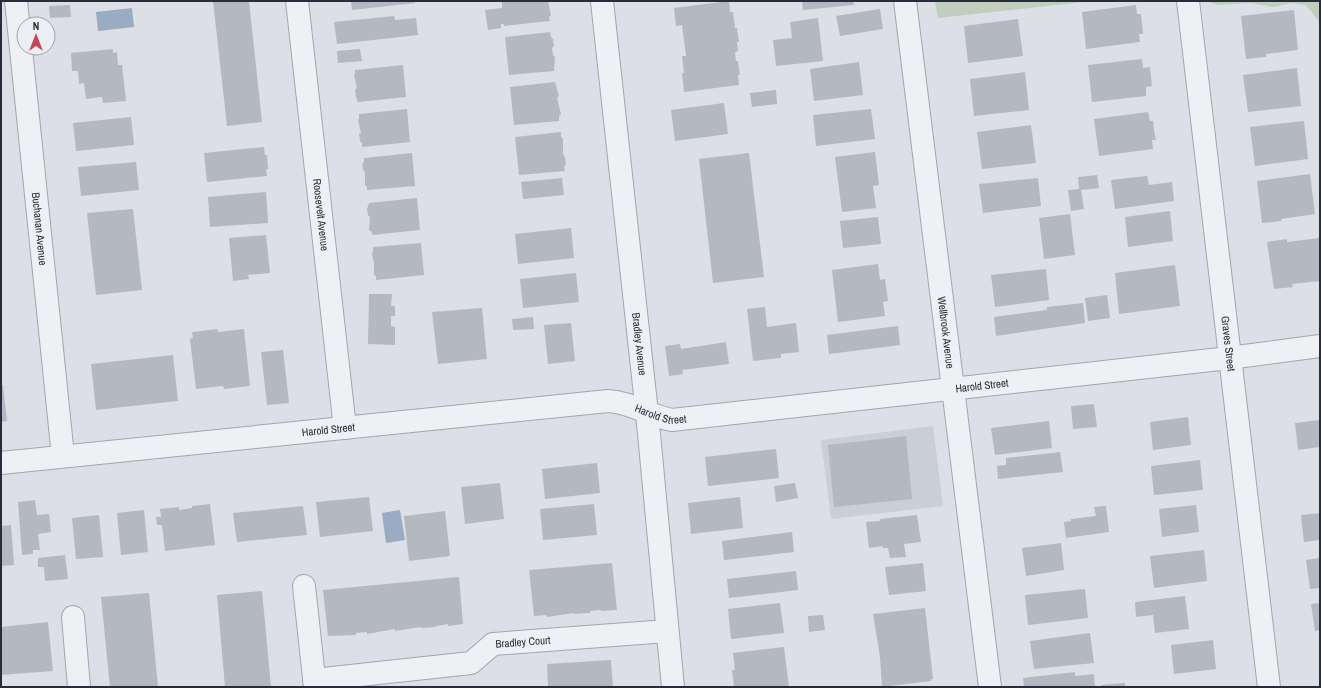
<svg xmlns="http://www.w3.org/2000/svg" width="1321" height="688" viewBox="0 0 1321 688" font-family="'Archivo Narrow',sans-serif">
	<style>
		.built { fill: #caced6 }
		.green { fill: #c1cebe }
		.water { fill: #99acc3 }
		.building { fill: #b4b8c1 }
		.lines { fill: none; stroke-linecap: round; stroke-linejoin: round }
		.minor-casing { stroke: #a2a6ae; stroke-width: 24 }
		.minor { stroke: #eef0f4; stroke-width: 22 }
		.labels { text-anchor: middle; dominant-baseline: central; stroke-width: 3.5; stroke-linejoin: round; paint-order: stroke }
		.street-label { font-size: 11px; fill: #272d3a; stroke: #ebeef3 }
	</style>
	<rect width="100%" height="100%" fill="#dcdfe5"/>
	<polygon class="built" points="933,426 943,506 831,519 821,440"/>
	<g class="green">
		<polygon points="935,1 1093,1 938,18"/>
		<polygon points="1205,1 1320,1 1320,23 1306,5 1291,3 1273,7 1251,3 1218,5"/>
	</g>
	<g class="water">
		<polygon points="132,8 134,27 98,31 96,12"/>
		<polygon points="400,510 405,540 386,543 382,513"/>
	</g>
	<g class="building">
		<polygon points="213,1 249,1 262,122 227,126"/>
		<polygon points="351,1 415,1 415,3 352,10"/>
		<polygon points="502,1 548,1 551,15 549,17 550,21 504,26 504,24 501,24 501,28 488,30 485,10 502,8"/>
		<polygon points="729,1 730,12 733,12 735,28 737,28 739,42 737,42 738,51 735,52 736,61 738,61 740,75 738,75 739,85 684,92 682,73 684,73 682,56 686,56 682,25 676,26 674,8"/>
		<polygon points="802,1 853,1 854,5 803,10"/>
		<polygon points="70,5 71,17 50,18 49,6"/>
		<polygon points="1136,5 1137,14 1141,14 1143,34 1139,34 1140,42 1086,49 1082,12"/>
		<polygon points="880,9 883,29 840,36 836,16"/>
		<polygon points="1294,10 1298,50 1266,54 1266,57 1246,59 1241,16"/>
		<polygon points="394,16 395,20 416,18 418,35 337,44 334,22"/>
		<polygon points="818,18 823,61 776,66 773,40 792,38 790,22"/>
		<polygon points="1018,19 1023,56 968,63 964,26"/>
		<polygon points="550,32 551,37 553,39 554,46 552,48 553,55 555,57 554,71 509,75 505,37"/>
		<polygon points="113,49 113,53 117,52 118,65 122,65 126,101 103,103 102,97 86,99 84,83 79,84 78,71 72,71 71,53"/>
		<polygon points="360,49 362,61 338,63 337,51"/>
		<polygon points="1142,59 1143,68 1150,67 1152,86 1146,87 1146,96 1092,102 1088,65"/>
		<polygon points="859,62 863,95 814,101 810,69"/>
		<polygon points="403,65 406,97 358,102 356,97 355,90 357,88 354,75 355,73 355,70"/>
		<polygon points="1297,68 1301,106 1248,112 1243,75"/>
		<polygon points="1025,72 1029,110 974,116 970,79"/>
		<polygon points="555,82 559,96 557,98 561,114 559,116 559,121 514,125 510,87"/>
		<polygon points="776,90 777,104 752,107 750,93"/>
		<polygon points="724,103 728,134 675,141 671,110"/>
		<polygon points="407,109 410,142 362,147 362,143 360,141 359,134 361,133 358,120 359,118 359,114"/>
		<polygon points="871,109 875,139 816,146 813,115"/>
		<polygon points="1148,112 1150,121 1153,121 1154,130 1156,140 1152,140 1153,149 1099,156 1094,119"/>
		<polygon points="131,117 134,145 76,151 73,123"/>
		<polygon points="1304,121 1308,159 1255,166 1250,127"/>
		<polygon points="1031,125 1036,163 982,169 977,132"/>
		<polygon points="561,132 561,137 563,139 563,154 565,157 566,164 564,167 565,171 519,175 515,137"/>
		<polygon points="264,147 265,155 267,155 268,169 266,169 267,176 207,182 204,153"/>
		<polygon points="875,152 879,185 873,186 876,208 842,212 835,157"/>
		<polygon points="412,153 415,186 367,190 367,187 365,185 365,172 363,170 362,164 364,162 364,158"/>
		<polygon points="749,153 764,277 713,283 699,159"/>
		<polygon points="136,162 139,190 81,196 78,167"/>
		<polygon points="1310,174 1315,214 1281,219 1282,221 1262,223 1257,181"/>
		<polygon points="1097,175 1099,188 1081,190 1084,209 1071,211 1068,190 1079,189 1078,177"/>
		<polygon points="1147,176 1149,185 1172,182 1174,201 1115,209 1111,180"/>
		<polygon points="562,178 564,195 523,199 521,182"/>
		<polygon points="1038,178 1041,206 983,213 979,184"/>
		<polygon points="266,192 268,223 210,227 208,197"/>
		<polygon points="417,198 420,230 372,235 372,232 369,230 370,217 368,215 367,209 369,203"/>
		<polygon points="133,209 142,290 96,295 87,213"/>
		<polygon points="1170,211 1173,241 1128,247 1125,217"/>
		<polygon points="1070,214 1075,255 1044,259 1039,218"/>
		<polygon points="878,217 881,244 843,248 840,221"/>
		<polygon points="571,228 574,258 518,264 515,234"/>
		<polygon points="266,235 270,273 248,275 249,279 233,281 229,238"/>
		<polygon points="1320,238 1320,281 1292,284 1293,287 1274,289 1267,242 1287,239 1287,242"/>
		<polygon points="421,243 424,275 376,280 376,276 374,275 374,261 373,260 372,253 373,251 373,247"/>
		<polygon points="878,264 880,280 885,279 888,301 883,302 885,316 838,322 832,270"/>
		<polygon points="1175,265 1180,306 1119,314 1115,273"/>
		<polygon points="1046,269 1049,300 995,307 991,275"/>
		<polygon points="576,273 579,302 523,308 520,279"/>
		<polygon points="369,294 392,294 391,306 395,306 395,316 391,316 391,326 395,327 395,345 368,344"/>
		<polygon points="1107,295 1110,318 1088,321 1085,298"/>
		<polygon points="1083,303 1085,323 996,336 994,317 1047,310 1047,307"/>
		<polygon points="765,307 767,327 796,323 799,352 781,354 781,358 753,361 747,309"/>
		<polygon points="482,308 487,359 438,364 432,312"/>
		<polygon points="533,317 534,329 513,330 512,319"/>
		<polygon points="571,323 575,361 548,364 544,325"/>
		<polygon points="898,326 900,345 829,354 827,335"/>
		<polygon points="218,329 218,332 244,329 250,386 224,389 223,386 196,389 190,339 193,338 192,332"/>
		<polygon points="726,342 729,364 682,370 683,374 669,376 665,346 680,344 681,349"/>
		<polygon points="283,350 289,403 267,405 261,352"/>
		<polygon points="173,355 178,401 96,410 91,364"/>
		<polygon points="1,385 3,385 7,421 1,422"/>
		<polygon points="1094,404 1097,427 1073,429 1071,406"/>
		<polygon points="1188,417 1191,445 1153,450 1150,422"/>
		<polygon points="1320,420 1320,447 1298,450 1295,423"/>
		<polygon points="1049,421 1052,448 995,455 991,428"/>
		<polygon points="906,436 912,499 834,507 828,445"/>
		<polygon points="776,449 779,478 708,486 705,457"/>
		<polygon points="1060,452 1063,472 998,479 997,466 1006,465 1006,458"/>
		<polygon points="1200,460 1203,490 1154,495 1151,466"/>
		<polygon points="597,463 600,493 545,499 542,469"/>
		<polygon points="500,483 504,519 465,524 461,487"/>
		<polygon points="795,483 798,498 776,502 774,486"/>
		<polygon points="369,497 373,531 320,537 316,502"/>
		<polygon points="740,497 743,528 691,534 688,503"/>
		<polygon points="35,500 37,515 49,514 51,532 38,534 40,550 33,550 33,554 22,555 18,502"/>
		<polygon points="210,504 215,545 165,551 162,525 157,525 156,517 161,517 160,509 179,507 179,510 185,509 192,508 192,506"/>
		<polygon points="594,504 597,535 543,540 540,509"/>
		<polygon points="1196,505 1199,532 1162,537 1159,509"/>
		<polygon points="303,506 307,535 237,542 233,513"/>
		<polygon points="1106,506 1109,532 1066,538 1064,522 1071,521 1071,519 1096,516 1094,507"/>
		<polygon points="144,510 148,552 121,555 117,513"/>
		<polygon points="445,511 450,556 409,561 404,516"/>
		<polygon points="1320,513 1320,540 1304,542 1301,515"/>
		<polygon points="99,515 103,557 76,559 72,518"/>
		<polygon points="917,515 921,542 904,544 906,557 890,558 888,548 883,548 883,546 869,548 866,522 880,521 880,519"/>
		<polygon points="11,525 14,565 1,566 1,526"/>
		<polygon points="792,532 794,552 724,560 722,541"/>
		<polygon points="1061,543 1064,570 1026,576 1022,548"/>
		<polygon points="1204,550 1207,581 1154,588 1150,556"/>
		<polygon points="65,555 68,579 45,581 44,567 38,567 38,558"/>
		<polygon points="1320,558 1320,588 1310,589 1306,560"/>
		<polygon points="612,563 617,610 601,611 601,610 590,611 590,613 574,614 574,613 547,617 546,615 534,616 529,570"/>
		<polygon points="923,563 926,591 889,595 885,567"/>
		<polygon points="796,571 798,590 729,598 727,579"/>
		<polygon points="459,577 463,624 448,626 448,624 436,626 436,627 421,628 420,627 395,631 395,629 367,634 367,632 356,633 356,635 328,636 323,590"/>
		<polygon points="1085,589 1088,618 1028,625 1025,595"/>
		<polygon points="262,591 271,687 225,687 217,595"/>
		<polygon points="149,593 158,687 110,687 101,597"/>
		<polygon points="1185,596 1189,629 1155,633 1153,615 1136,617 1135,602"/>
		<polygon points="780,603 784,633 731,639 728,609"/>
		<polygon points="1320,603 1320,630 1315,631 1311,604"/>
		<polygon points="925,608 933,679 931,679 931,681 882,687 880,657 873,614"/>
		<polygon points="823,615 825,630 809,632 808,616"/>
		<polygon points="48,622 53,671 1,675 1,627"/>
		<polygon points="1090,633 1094,663 1034,669 1030,641"/>
		<polygon points="1213,640 1216,669 1174,674 1171,645"/>
		<polygon points="784,647 789,687 734,687 732,670 735,670 733,653"/>
		<polygon points="611,660 613,687 548,687 547,664"/>
		<polygon points="1075,672 1075,676 1094,674 1095,687 1024,687 1023,678"/>
		<polygon points="1125,683 1125,687 1102,687 1101,685"/>
	</g>
	<g class="lines">
		<defs>
			<g id="minor">
				<path id="s1" d="M 16,1 L 63,456"/>
				<path id="s2" d="M 297,1 L 345,428"/>
				<path id="s3" d="M 602,1 L 647,413 L 673,687"/>
				<path id="s4" d="M 905,1 L 990,687"/>
				<path id="s5" d="M 1188,1 L 1269,687"/>
				<path id="s6" d="M 1,463 L 608,401 C 631,402 650,416 672,420 L 1229,358 L 1320,346"/>
				<polyline points="304,586 315,687"/>
				<polyline points="73,617 79,687"/>
				<path id="s7" d="M 314,680 L 471,663 L 493,644 L 667,631"/>
			</g>
		</defs>
		<use href="#minor" class="minor-casing"/>
		<use href="#minor" class="minor"/>
	</g>
	<g class="labels">
		<g class="street-label">
			<text stroke="none"><textPath href="#s2" startOffset="215">Roosevelt Avenue</textPath></text>
			<text stroke="none"><textPath href="#s1" startOffset="229">Buchanan Avenue</textPath></text>
			<text stroke="none"><textPath href="#s4" startOffset="334">Wellbrook Avenue</textPath></text>
			<text stroke="none"><textPath href="#s3" startOffset="345">Bradley Avenue</textPath></text>
			<text stroke="none"><textPath href="#s5" startOffset="345">Graves Street</textPath></text>
			<text stroke="none"><textPath href="#s6" startOffset="989">Harold Street</textPath></text>
			<text stroke="none"><textPath href="#s6" startOffset="665">Harold Street</textPath></text>
			<text stroke="none"><textPath href="#s6" startOffset="329">Harold Street</textPath></text>
			<text stroke="none"><textPath href="#s7" startOffset="217">Bradley Court</textPath></text>
		</g>
	</g>
	<rect width="1321" height="688" fill="none" stroke="#272d3a" stroke-width="4"/>
	<g transform="translate(36 36)"><circle r="19" fill="#ebeef3" stroke="#9da1a9"/>
	<path d="M0-3L7 15L0 10L-7 15Z" fill="#c34855"/>
	<text y="-6" font-size="11" font-weight="bold" text-anchor="middle" fill="#272d3a">N</text>
	</g>
</svg>
